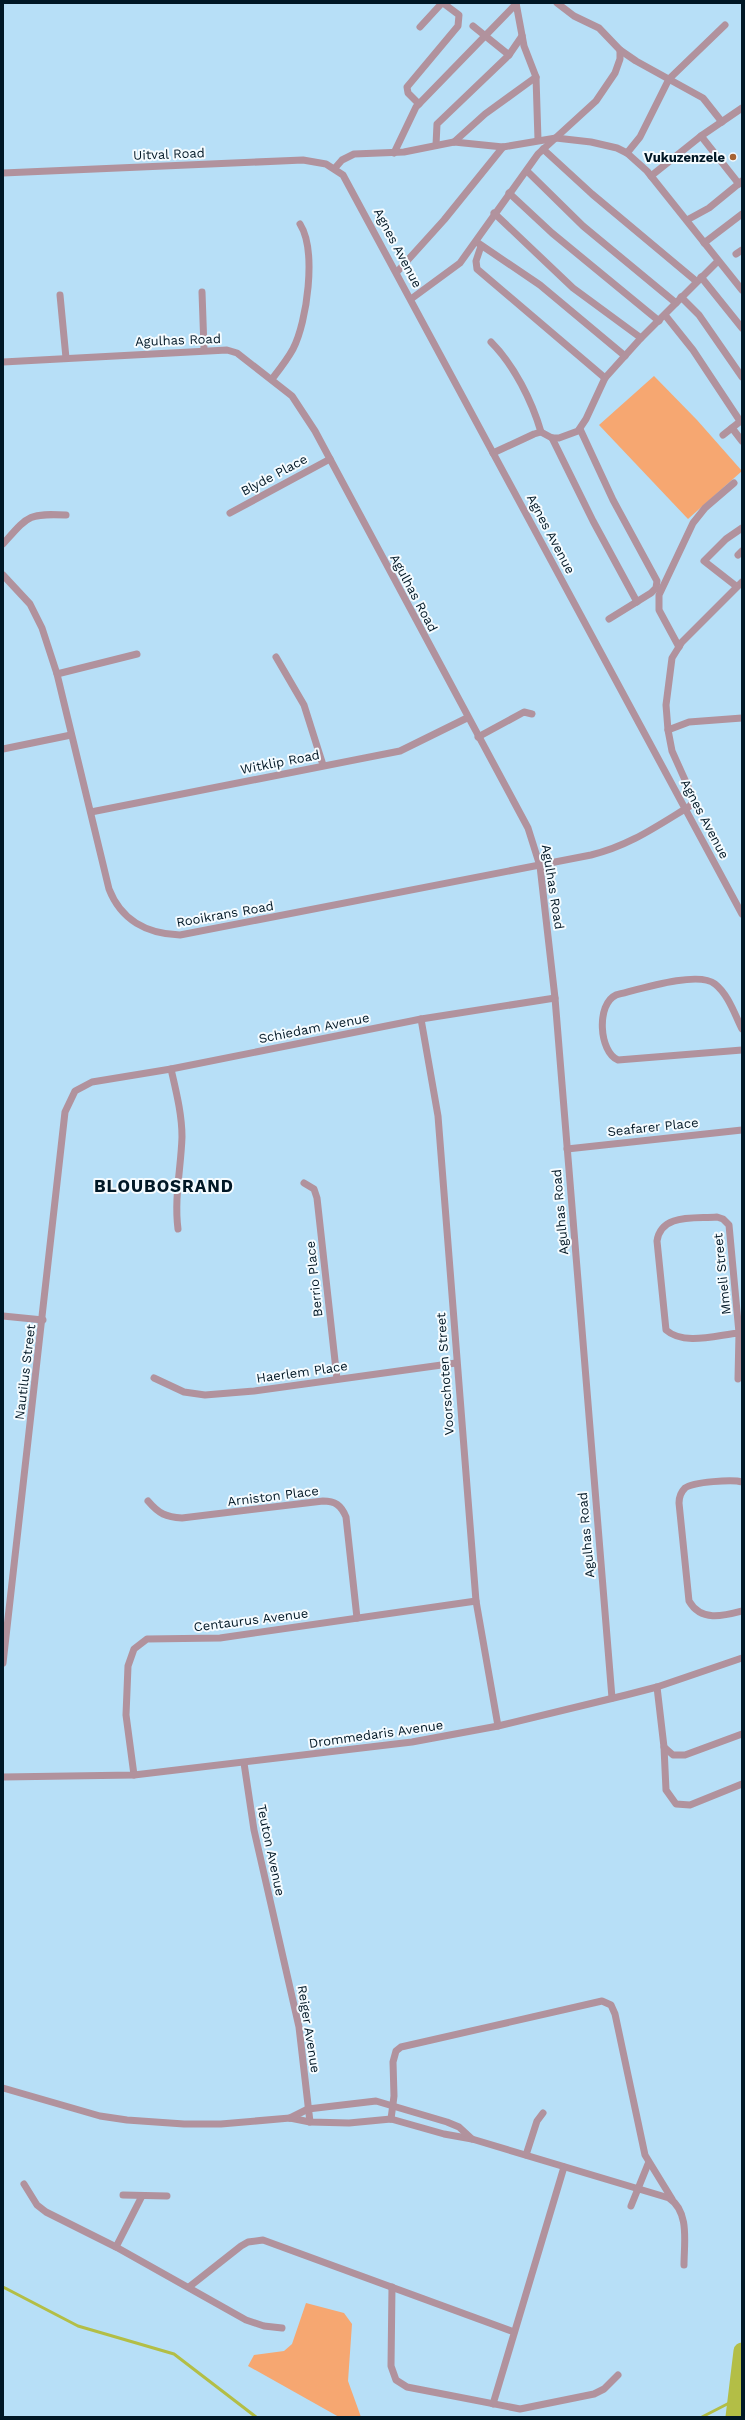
<svg xmlns="http://www.w3.org/2000/svg" width="745" height="2420" viewBox="0 0 745 2420" font-family="'Work Sans',sans-serif">
	<style>
		.green { fill: #f6a771 }
		.lines { fill: none; stroke-linecap: round; stroke-linejoin: round }
		.stream { stroke: #b3be46; stroke-width: 3 }
		.river { stroke: #b3be46; stroke-width: 17 }
		.street { stroke: #b1929d; stroke-width: 7 }
		.poi-dot { fill: #a66332; stroke: #f4fbff; stroke-width: 1.5 }
		.labels { text-anchor: middle; dominant-baseline: central; stroke-width: 4; stroke-linejoin: round; paint-order: stroke }
		.street-label { font-size: 13px; fill: #001725; stroke: #f4fbff }
		.poi-label { font-size: 13px; font-weight: bold; fill: #001725; stroke: #f4fbff; text-anchor: end }
		.district-label { font-size: 17px; font-weight: bold; letter-spacing: 1px; fill: #001725; stroke: #f4fbff }
	</style>
	<rect width="100%" height="100%" fill="#b7dff7"/>
	<g class="green">
		<polygon points="654,376 697,420 742,471 688,519 599,425"/>
		<polygon points="306,2303 344,2313 352,2324 348,2381 361,2417 339,2417 248,2366 254,2355 284,2351 292,2344"/>
	</g>
	<g class="lines">
		<g class="stream">
			<polyline points="3,2287 78,2326 174,2354 256,2417"/>
			<polyline points="702,2417 737,2399"/>
		</g>
		<polyline class="river" points="734,2417 742,2351"/>
		<g class="street">
			<polyline points="516,3 524,46 536,77 538,140"/>
			<polyline points="557,3 574,16 599,28 620,50 636,61 703,98 722,122"/>
			<polyline points="473,26 509,55"/>
			<polyline points="420,27 442,3"/>
			<polyline points="419,104 408,93 407,87 458,26 459,15 443,3"/>
			<polyline points="701,136 739,184"/>
			<polyline points="454,142 485,114 536,77"/>
			<polyline points="436,145 437,124 509,55 522,36"/>
			<polyline points="543,149 592,194 696,281"/>
			<polyline points="394,153 416,107 516,4"/>
			<polyline points="627,153 640,137 669,79 725,25"/>
			<polyline points="335,168 342,160 354,154 404,152 454,142 503,147 556,138 591,142 617,148 627,153 647,171 742,290"/>
			<polyline points="527,171 583,226 676,303"/>
			<polyline points="3,173 303,160 326,164 343,175 742,914"/>
			<polyline points="651,176 701,136 742,108"/>
			<polyline points="509,193 552,233 659,321"/>
			<polyline points="494,213 573,288 641,338"/>
			<polyline points="687,220 709,208 742,181"/>
			<polyline points="478,243 540,285 625,356"/>
			<polyline points="704,243 742,214"/>
			<polyline points="481,246 476,261 477,269 605,378"/>
			<polyline points="736,254 742,250"/>
			<polyline points="397,272 444,220 503,147"/>
			<polyline points="701,277 742,328"/>
			<polyline points="202,292 204,349"/>
			<polyline points="60,295 66,358"/>
			<polyline points="681,297 699,315 742,377"/>
			<polyline points="411,299 460,263 538,154 596,101 615,73 620,59 620,50"/>
			<polyline points="665,315 693,350 740,421"/>
			<path d="M 491,342 C 514,365 532,401 541,432"/>
			<polyline points="3,362 227,350 237,353 292,396 315,431 528,828 540,866 555,998 612,1698"/>
			<path d="M 272,379 C 279,370 287,360 293,349 C 307,322 317,251 300,224"/>
			<polyline points="732,428 742,441"/>
			<polyline points="580,429 613,500 657,581 656,588 651,593 609,619"/>
			<polyline points="723,435 742,420"/>
			<polyline points="552,438 593,521 637,602"/>
			<polyline points="493,453 534,434 541,432 552,438 559,438 578,431 586,419 605,378 641,338 718,261"/>
			<polyline points="230,513 330,459"/>
			<path d="M 3,544 C 28,516 28,513 66,515"/>
			<polyline points="738,555 742,551"/>
			<path d="M 3,575 L 30,604 L 42,628 L 57,674 L 109,889 C 121,920 147,934 180,935 L 591,855 C 629,846 657,826 690,806 L 694,800 L 672,751 L 668,730 L 666,705 L 672,658 L 682,642 L 742,582"/>
			<polyline points="736,586 704,561 726,539 742,528"/>
			<polyline points="679,647 659,610 659,595 693,523 705,508 734,483"/>
			<polyline points="276,657 304,705 323,765"/>
			<polyline points="57,674 137,654"/>
			<polyline points="668,730 689,722 742,718"/>
			<polyline points="478,737 524,712 532,714"/>
			<polyline points="3,749 71,735"/>
			<polyline points="91,812 400,751 467,718"/>
			<polyline points="421,1019 438,1116 476,1601 498,1726"/>
			<path d="M 742,1029 C 735,1015 728,994 715,984 C 698,970 637,990 616,995 C 596,1004 599,1052 618,1060 L 742,1050"/>
			<path d="M 171,1069 C 176,1091 182,1114 182,1137 C 181,1168 174,1198 178,1229"/>
			<polyline points="567,1149 742,1130"/>
			<polyline points="304,1183 314,1189 317,1198 337,1379"/>
			<polyline points="3,1316 43,1320"/>
			<polyline points="154,1378 184,1392 205,1395 254,1391 456,1363"/>
			<path d="M 738,1379 L 739,1333 L 729,1225 L 723,1219 L 717,1217 C 695,1219 661,1213 657,1241 L 666,1330 C 684,1346 717,1335 739,1333 L 742,1333"/>
			<path d="M 742,1482 C 733,1479 693,1482 685,1488 C 681,1492 679,1498 679,1503 L 689,1601 C 701,1622 723,1616 742,1611"/>
			<path d="M 148,1501 C 159,1514 166,1517 182,1518 L 323,1501 C 335,1501 341,1505 346,1517 L 357,1618"/>
			<polyline points="3,1663 65,1112 75,1091 92,1082 171,1069 421,1019 555,998"/>
			<polyline points="657,1687 664,1747 673,1755 685,1755 742,1734"/>
			<polyline points="664,1747 666,1790 676,1804 690,1805 742,1784"/>
			<polyline points="244,1763 254,1830 299,2027 310,2122"/>
			<polyline points="134,1775 126,1715 128,1666 134,1649 147,1639 220,1638 476,1601"/>
			<polyline points="3,1777 134,1775 412,1742 498,1726 626,1695 657,1687 742,1658"/>
			<path d="M 3,2088 L 100,2116 L 127,2120 L 184,2124 L 221,2124 L 290,2118 L 310,2122 L 349,2123 L 391,2119 L 444,2134 L 472,2139 L 669,2198 C 690,2212 684,2243 684,2265"/>
			<polyline points="290,2118 308,2109 376,2101 447,2122 459,2127 472,2139"/>
			<polyline points="391,2119 394,2096 393,2062 396,2051 401,2047 602,2001 611,2005 615,2014 645,2155 672,2199"/>
			<polyline points="526,2155 537,2121 543,2113"/>
			<polyline points="24,2184 37,2205 46,2212 116,2247 246,2320 264,2326 282,2328"/>
			<polyline points="123,2195 167,2196"/>
			<polyline points="631,2206 648,2164"/>
			<polyline points="116,2247 142,2196"/>
			<polyline points="189,2287 241,2246 248,2242 263,2240 514,2332"/>
			<polyline points="392,2287 391,2366 396,2380 407,2387 520,2409 594,2394 604,2389 618,2375"/>
			<polyline points="493,2404 564,2167"/>
		</g>
	</g>
	<circle class="poi-dot" cx="733" cy="157" r="4"/>
	<g class="labels">
		<g class="street-label">
			<text transform="translate(169 154) rotate(-2)">Uitval Road</text>
			<text transform="translate(398 248) rotate(62)">Agnes Avenue</text>
			<text transform="translate(178 340) rotate(-2)">Agulhas Road</text>
			<text transform="translate(274 475) rotate(-28)">Blyde Place</text>
			<text transform="translate(551 534) rotate(62)">Agnes Avenue</text>
			<text transform="translate(414 593) rotate(62)">Agulhas Road</text>
			<text transform="translate(280 762) rotate(-11)">Witklip Road</text>
			<text transform="translate(705 819) rotate(62)">Agnes Avenue</text>
			<text transform="translate(553 887) rotate(81)">Agulhas Road</text>
			<text transform="translate(225 914) rotate(-10)">Rooikrans Road</text>
			<text transform="translate(314 1028) rotate(-11)">Schiedam Avenue</text>
			<text transform="translate(653 1127) rotate(-6)">Seafarer Place</text>
			<text transform="translate(560 1212) rotate(-95)">Agulhas Road</text>
			<text transform="translate(722 1274) rotate(-96)">Mmeli Street</text>
			<text transform="translate(314 1279) rotate(-96)">Berrio Place</text>
			<text transform="translate(25 1372) rotate(-83)">Nautilus Street</text>
			<text transform="translate(302 1372) rotate(-8)">Haerlem Place</text>
			<text transform="translate(445 1374) rotate(-94)">Voorschoten Street</text>
			<text transform="translate(273 1496) rotate(-7)">Arniston Place</text>
			<text transform="translate(586 1535) rotate(-95)">Agulhas Road</text>
			<text transform="translate(251 1620) rotate(-7)">Centaurus Avenue</text>
			<text transform="translate(376 1734) rotate(-8)">Drommedaris Avenue</text>
			<text transform="translate(271 1850) rotate(78)">Teuton Avenue</text>
			<text transform="translate(309 2029) rotate(81)">Reiger Avenue</text>
		</g>
		<g class="poi-label">
			<text x="725" y="157">Vukuzenzele</text>
		</g>
		<g class="district-label">
			<text x="164" y="1186">BLOUBOSRAND</text>
		</g>
	</g>
	<rect width="745" height="2420" fill="none" stroke="#001725" stroke-width="8"/>
</svg>
